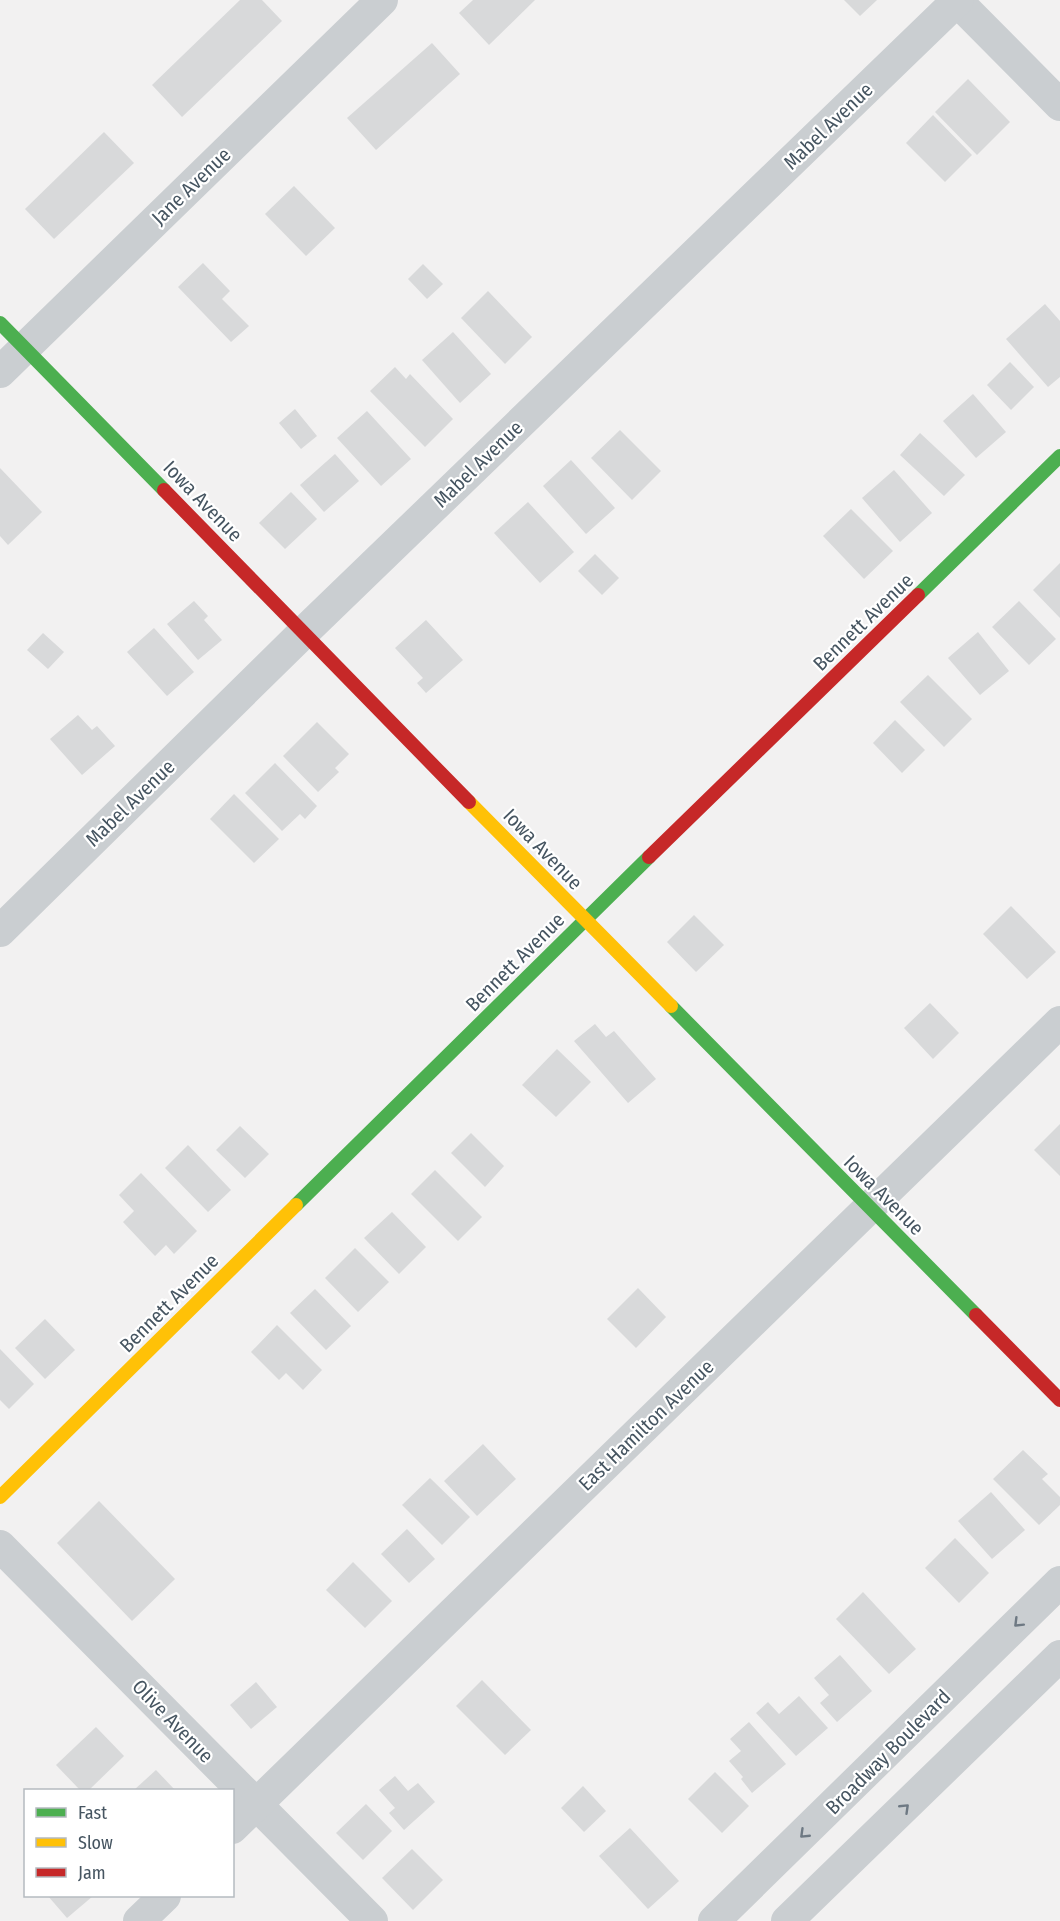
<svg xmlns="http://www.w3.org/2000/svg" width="1060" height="1921" viewBox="0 0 1060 1921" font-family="'Fira Sans Condensed',sans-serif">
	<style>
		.building { fill: #d8d9da }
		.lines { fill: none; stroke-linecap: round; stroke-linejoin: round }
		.street { stroke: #caced1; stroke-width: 32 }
		.fast { stroke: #4caf50; stroke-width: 14 }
		.slow { stroke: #ffc107; stroke-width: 14 }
		.jam { stroke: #c62828; stroke-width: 14 }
		.oneway { stroke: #6e7983 }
		.labels { text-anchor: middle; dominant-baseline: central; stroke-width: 4.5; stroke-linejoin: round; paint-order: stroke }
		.street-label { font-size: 20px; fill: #465561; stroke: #fff }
	</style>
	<rect width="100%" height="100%" fill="#f2f1f1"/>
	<g class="building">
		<polygon points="240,0 262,0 282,21 182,117 152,85"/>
		<polygon points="473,0 535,0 489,45 459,13"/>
		<polygon points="844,0 877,0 860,16"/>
		<polygon points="432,43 460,74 376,150 347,118"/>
		<polygon points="968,79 1010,122 977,155 935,112"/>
		<polygon points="933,115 972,155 945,182 906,143"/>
		<polygon points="104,132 134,163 54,239 25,209"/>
		<polygon points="294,186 335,228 306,256 265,214"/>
		<polygon points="203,263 230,291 222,299 249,326 231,342 178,287"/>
		<polygon points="423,264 443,284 427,299 408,279"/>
		<polygon points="488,291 532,337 505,364 461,318"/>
		<polygon points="1045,304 1060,321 1060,377 1048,387 1006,339"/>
		<polygon points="453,332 491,374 460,403 422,360"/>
		<polygon points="1010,362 1034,387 1011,410 987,385"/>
		<polygon points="395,367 406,379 410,374 453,419 425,447 370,391"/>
		<polygon points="973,394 1006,432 976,458 943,421"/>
		<polygon points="295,409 317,436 301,449 279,423"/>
		<polygon points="367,411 411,459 381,486 337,438"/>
		<polygon points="620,430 661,471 632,500 591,458"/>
		<polygon points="920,433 965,475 944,496 900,455"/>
		<polygon points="335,454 359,481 324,512 300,485"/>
		<polygon points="571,460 615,508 586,534 543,486"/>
		<polygon points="0,468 42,512 8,545 0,536"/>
		<polygon points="894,470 932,513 900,542 862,498"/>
		<polygon points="291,492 317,519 285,549 259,523"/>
		<polygon points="528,502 574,552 540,583 494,533"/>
		<polygon points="851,509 893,551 864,579 823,536"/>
		<polygon points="595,554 619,578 602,595 578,571"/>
		<polygon points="1060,563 1060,618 1033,590"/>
		<polygon points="194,601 208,616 204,620 222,640 198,660 167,624"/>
		<polygon points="1019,601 1056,639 1029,665 992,627"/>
		<polygon points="426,620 463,660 426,693 417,683 423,678 395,648"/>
		<polygon points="154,628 194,672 167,696 127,652"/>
		<polygon points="978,632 1009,671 980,695 948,658"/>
		<polygon points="43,633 64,652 48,669 27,650"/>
		<polygon points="928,675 972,719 944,747 900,702"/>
		<polygon points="78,715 92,730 97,726 115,746 82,775 50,739"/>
		<polygon points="895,720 925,750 902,773 873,743"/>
		<polygon points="317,722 349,754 335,768 339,772 318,792 283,756"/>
		<polygon points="275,763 317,806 305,819 300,814 282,831 245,793"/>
		<polygon points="234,794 279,839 254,863 210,819"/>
		<polygon points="1011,906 1056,952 1027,979 983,934"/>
		<polygon points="694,915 724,945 696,972 667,942"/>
		<polygon points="930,1003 959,1033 933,1059 904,1028"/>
		<polygon points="595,1024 606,1037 614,1031 656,1079 628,1103 574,1041"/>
		<polygon points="557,1049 591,1082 556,1117 522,1085"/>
		<polygon points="1060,1124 1060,1176 1034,1150"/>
		<polygon points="240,1126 269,1154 245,1178 216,1150"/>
		<polygon points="471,1133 504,1166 485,1187 451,1153"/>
		<polygon points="188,1145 231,1190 208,1212 165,1168"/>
		<polygon points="435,1170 482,1217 458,1241 411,1194"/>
		<polygon points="141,1173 197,1231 174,1254 166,1245 155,1256 123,1222 134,1211 119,1195"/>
		<polygon points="392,1212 426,1247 399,1274 364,1238"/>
		<polygon points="355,1248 389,1282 358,1312 325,1278"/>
		<polygon points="638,1288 666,1317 636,1348 607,1319"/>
		<polygon points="315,1289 351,1326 326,1350 290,1313"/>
		<polygon points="45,1319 75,1350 45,1379 15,1348"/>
		<polygon points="277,1325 322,1370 303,1390 286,1373 279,1380 251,1352"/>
		<polygon points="0,1349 34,1384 9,1409 0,1400"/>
		<polygon points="483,1444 516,1479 477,1516 444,1481"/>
		<polygon points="1023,1450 1048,1474 1042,1479 1060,1497 1060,1505 1039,1525 993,1479"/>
		<polygon points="430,1478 470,1517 442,1545 402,1505"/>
		<polygon points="991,1492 1025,1530 992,1559 958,1521"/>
		<polygon points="99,1501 175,1579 132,1621 57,1543"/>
		<polygon points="407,1529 435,1559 409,1583 381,1554"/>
		<polygon points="955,1538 989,1573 959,1603 925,1568"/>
		<polygon points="353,1562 392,1601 365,1628 326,1590"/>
		<polygon points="863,1592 916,1649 889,1674 836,1619"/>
		<polygon points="840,1655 872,1691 837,1722 820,1703 829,1695 814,1678"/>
		<polygon points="482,1680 531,1730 505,1755 456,1706"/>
		<polygon points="256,1682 277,1707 251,1729 230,1705"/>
		<polygon points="799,1696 828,1728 796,1756 756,1713 768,1702 779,1714"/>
		<polygon points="749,1722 786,1764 752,1793 741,1779 743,1777 729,1761 741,1751 730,1739"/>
		<polygon points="96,1727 124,1756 89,1790 80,1790 56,1765"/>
		<polygon points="156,1770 175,1790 134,1790"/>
		<polygon points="715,1772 749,1806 722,1833 688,1799"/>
		<polygon points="395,1776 408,1791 418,1783 435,1802 404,1830 389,1813 395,1808 379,1790"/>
		<polygon points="583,1786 606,1811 584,1832 561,1808"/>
		<polygon points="366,1804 392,1831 363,1860 336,1833"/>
		<polygon points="630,1828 679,1881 648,1909 599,1856"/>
		<polygon points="412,1849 443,1880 413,1910 382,1878"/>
		<polygon points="48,1896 93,1896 67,1918"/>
	</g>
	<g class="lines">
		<g class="street">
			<polyline points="956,0 1060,105"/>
			<polyline points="0,372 382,0"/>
			<polyline points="0,931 304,632 958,0"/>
			<polyline points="0,1546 372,1921"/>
			<polyline points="232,1828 1060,1022"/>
			<polyline points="139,1921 165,1896"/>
			<polyline points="714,1921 1060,1582"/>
			<polyline points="787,1921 1060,1656"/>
		</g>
		<g class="fast">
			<polyline points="0,323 164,490"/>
			<polyline points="918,595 1060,456"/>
			<polyline points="671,1006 976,1315"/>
			<polyline points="296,1205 649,857"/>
		</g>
		<g class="slow">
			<polyline points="469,802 671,1006"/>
			<polyline points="0,1497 296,1205"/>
		</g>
		<g class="jam">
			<polyline points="164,490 469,802"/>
			<polyline points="649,857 918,595"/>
			<polyline points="976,1315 1060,1400"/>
		</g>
	</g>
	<defs><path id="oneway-chevron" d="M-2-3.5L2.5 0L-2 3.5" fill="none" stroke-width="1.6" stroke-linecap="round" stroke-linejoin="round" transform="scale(1.5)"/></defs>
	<g class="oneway">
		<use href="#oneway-chevron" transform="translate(1018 1623) rotate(135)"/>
		<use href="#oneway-chevron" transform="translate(905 1808) rotate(-44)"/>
		<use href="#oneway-chevron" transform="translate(804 1834) rotate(136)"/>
	</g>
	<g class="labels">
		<g class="street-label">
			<text transform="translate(828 126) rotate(-44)">Mabel Avenue</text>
			<text transform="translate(191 186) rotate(-44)">Jane Avenue</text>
			<text transform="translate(478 464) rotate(-44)">Mabel Avenue</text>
			<text transform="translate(203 501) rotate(46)">Iowa Avenue</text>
			<text transform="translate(863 622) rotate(-44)">Bennett Avenue</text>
			<text transform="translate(130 803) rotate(-44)">Mabel Avenue</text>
			<text transform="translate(543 849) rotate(46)">Iowa Avenue</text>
			<text transform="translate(515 962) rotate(-45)">Bennett Avenue</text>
			<text transform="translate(884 1195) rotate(45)">Iowa Avenue</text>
			<text transform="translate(169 1303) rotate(-45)">Bennett Avenue</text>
			<text transform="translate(646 1425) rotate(-44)">East Hamilton Avenue</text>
			<text transform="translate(173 1721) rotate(46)">Olive Avenue</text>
			<text transform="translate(888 1752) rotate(-45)">Broadway Boulevard</text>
		</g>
	</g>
	<rect x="24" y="1789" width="210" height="108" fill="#ffffff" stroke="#b5bbc0" stroke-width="1.5"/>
	<rect x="36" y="1808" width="30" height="9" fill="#4caf50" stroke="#b5bbc0" stroke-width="1.5"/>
	<text x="78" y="1819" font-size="18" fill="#465561">Fast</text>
	<rect x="36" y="1838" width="30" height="9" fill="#ffc107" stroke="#b5bbc0" stroke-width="1.5"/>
	<text x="78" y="1849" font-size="18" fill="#465561">Slow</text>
	<rect x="36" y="1868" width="30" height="9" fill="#c62828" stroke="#b5bbc0" stroke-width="1.5"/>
	<text x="78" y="1879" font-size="18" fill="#465561">Jam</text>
</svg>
